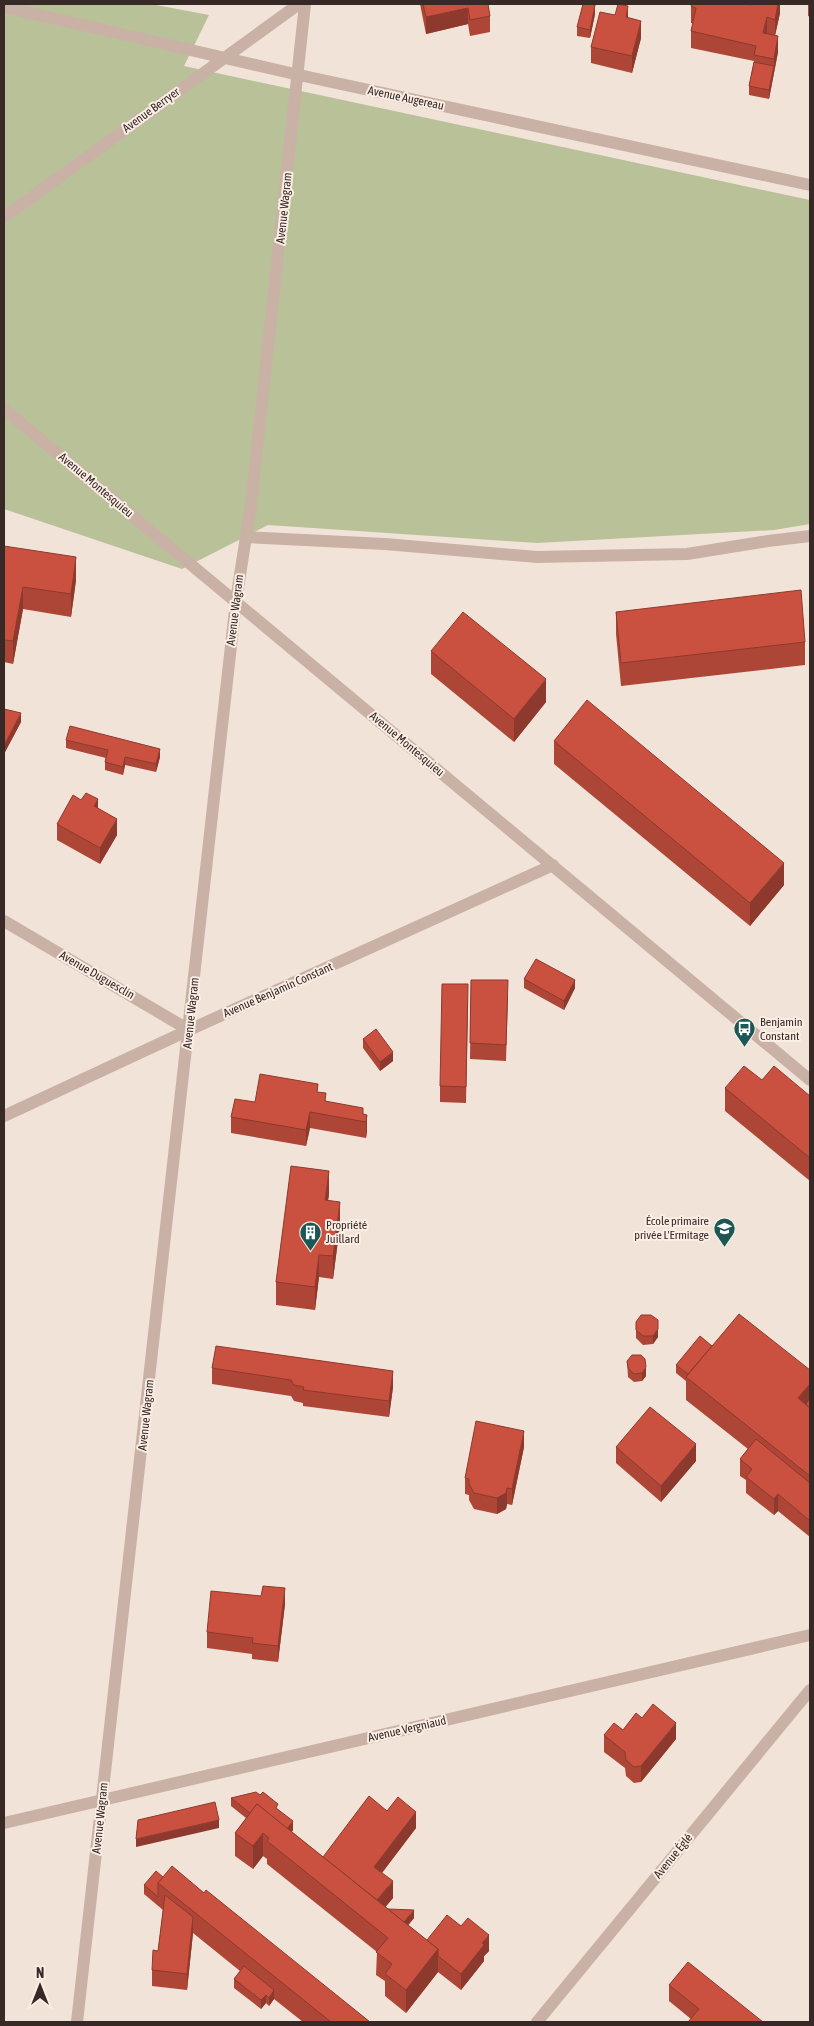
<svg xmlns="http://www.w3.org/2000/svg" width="814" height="2026" viewBox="0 0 814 2026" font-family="'Asap Condensed',sans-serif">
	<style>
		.green { fill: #b9c199 }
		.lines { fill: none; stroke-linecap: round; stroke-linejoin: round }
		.minor { stroke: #cab1a5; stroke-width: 12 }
		.wall { fill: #ae4637 }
		.shaded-wall { fill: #8d392d }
		.building { fill: #ca5140; stroke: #8d392d }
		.labels { text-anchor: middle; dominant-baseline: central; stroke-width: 4; stroke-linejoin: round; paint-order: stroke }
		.street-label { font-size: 12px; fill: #362926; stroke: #faeee5 }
		.poi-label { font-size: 12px; fill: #362926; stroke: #faeee5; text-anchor: start }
	</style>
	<rect width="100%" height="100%" fill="#f2e3d9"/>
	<polygon class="green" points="4,4 151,4 209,15 184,66 810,200 810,524 774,530 537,543 268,525 182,569 4,509"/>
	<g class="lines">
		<g class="minor">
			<polyline points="4,7 299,75 810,185"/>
			<polyline points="4,217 299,4"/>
			<polyline points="4,409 810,1080"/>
			<polyline points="246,537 385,544 537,557 687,554 768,541 810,536"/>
			<polyline points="4,921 189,1030"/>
			<polyline points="4,1116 189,1030 553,865"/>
			<polyline points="4,1823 810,1635"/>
			<polyline points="77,2022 236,601 251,504 305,4"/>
			<polyline points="537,2022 810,1690"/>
		</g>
	</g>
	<g class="wall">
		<polygon points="420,4 488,4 490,16 490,32 470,36 468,24 426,34"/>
		<polygon points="780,4 780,13 775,35 778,52 769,99 749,95 749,86 754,61 691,48 691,31 693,23 691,23 691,6"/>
		<polygon points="808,4 810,4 810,17 808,16"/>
		<polygon points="595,14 590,38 577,36 577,27"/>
		<polygon points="628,18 641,38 632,73 591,63 591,47"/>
		<polygon points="4,546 76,580 71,617 23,609 13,664 4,662"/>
		<polygon points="616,612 805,642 805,665 621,686 616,634"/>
		<polygon points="431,651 546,702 514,742 431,674"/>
		<polygon points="4,709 21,722 5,752 4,751"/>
		<polygon points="66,740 160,757 156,772 125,765 123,775 105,770 105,762 106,758 66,748"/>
		<polygon points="554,741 784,885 750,926 554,764"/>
		<polygon points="98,809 117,835 100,864 57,840 57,824"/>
		<polygon points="524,979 575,988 564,1010 524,988"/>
		<polygon points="471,980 508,996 506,1061 470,1059"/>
		<polygon points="468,1000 466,1103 440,1102 440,1086"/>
		<polygon points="363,1039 393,1061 380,1071 363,1048"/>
		<polygon points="762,1080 810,1096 810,1181 725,1111 725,1088"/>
		<polygon points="318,1092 326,1101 367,1115 367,1131 366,1138 310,1128 306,1146 231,1133 231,1117 255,1102"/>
		<polygon points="329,1194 328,1200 340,1225 333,1279 319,1277 315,1310 276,1305 276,1282"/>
		<polygon points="636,1322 658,1337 653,1344 643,1345 636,1338"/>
		<polygon points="712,1346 810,1370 810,1537 778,1511 774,1515 746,1493 746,1480 740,1476 740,1459 748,1449 686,1400 686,1381 676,1373 676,1365"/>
		<polygon points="627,1361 646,1376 642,1381 634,1382 628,1377"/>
		<polygon points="212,1368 393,1387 389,1417 303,1406 303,1403 294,1401 291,1396 212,1384"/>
		<polygon points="524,1447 512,1505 507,1504 506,1509 497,1514 474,1509 469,1500 469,1495 465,1494 465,1478"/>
		<polygon points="616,1447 696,1461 661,1502 616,1463"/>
		<polygon points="261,1596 285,1604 278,1662 252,1659 252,1654 207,1648 207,1632"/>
		<polygon points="642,1718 676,1739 641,1782 634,1783 626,1776 625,1768 604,1752 604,1735 623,1730"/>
		<polygon points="231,1798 278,1810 293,1830 292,1832 323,1857 387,1811 416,1828 382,1873 393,1898 385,1907 388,1909 414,1918 408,1925 427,1940 489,1951 484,1956 484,1961 461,1990 438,1972 406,2013 385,1996 385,1981 376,1975 377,1952 267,1864 267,1859 263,1856 253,1869 235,1856 235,1833 246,1818 231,1806"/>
		<polygon points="163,1877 204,1893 370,2022 303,2022 274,1999 269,2006 266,2003 261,2009 234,1988 234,1979 240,1971 193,1933 187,1990 152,1986 152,1970 158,1951 163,1910 144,1894 144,1885"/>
		<polygon points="669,1985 763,2022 691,2019 669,2001"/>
	</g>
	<g class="shaded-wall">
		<polygon points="778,4 780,4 780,13 775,36 775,20"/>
		<polygon points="595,5 595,14 590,38 590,30"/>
		<polygon points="628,6 628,23 626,17"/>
		<polygon points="468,8 468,24 426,34 426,17"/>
		<polygon points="767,17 767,34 763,33"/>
		<polygon points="641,21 641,38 632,73 632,56"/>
		<polygon points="778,36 778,52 769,99 769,90 774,66 774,59"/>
		<polygon points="76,557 76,580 71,617 71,594"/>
		<polygon points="23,587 23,609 13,664 13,641"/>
		<polygon points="546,679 546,702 514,742 514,719"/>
		<polygon points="21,713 21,722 5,752 5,744"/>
		<polygon points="160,749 160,757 156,772 156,764"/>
		<polygon points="125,757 125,765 123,775 123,767"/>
		<polygon points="98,799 98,815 94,806"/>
		<polygon points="117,819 117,835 100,864 100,848"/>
		<polygon points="784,863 784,885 750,926 750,903"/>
		<polygon points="575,980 575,988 564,1010 564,1001"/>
		<polygon points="393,1052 393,1061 380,1071 380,1062"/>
		<polygon points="310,1112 310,1128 306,1146 306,1130"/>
		<polygon points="367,1115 367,1131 366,1138 366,1122"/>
		<polygon points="329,1171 329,1194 325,1223 325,1200"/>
		<polygon points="340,1202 340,1225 333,1279 333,1256"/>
		<polygon points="319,1255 319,1277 315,1310 315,1287"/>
		<polygon points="658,1329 658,1337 653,1344 653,1336"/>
		<polygon points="646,1367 646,1376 642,1381 642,1373"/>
		<polygon points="393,1371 393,1387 389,1417 389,1401"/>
		<polygon points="810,1384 810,1407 803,1416 798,1398"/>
		<polygon points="524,1431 524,1447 512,1505 512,1489"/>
		<polygon points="696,1444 696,1461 661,1502 661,1486"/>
		<polygon points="507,1488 507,1504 506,1509 497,1514 497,1498"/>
		<polygon points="778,1494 778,1511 774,1515 774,1499"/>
		<polygon points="285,1588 285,1604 278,1662 278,1646"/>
		<polygon points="676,1723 676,1739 641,1782 641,1766"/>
		<polygon points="416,1812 416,1828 374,1883 374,1867"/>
		<polygon points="219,1820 219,1828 136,1847 136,1839"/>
		<polygon points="293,1821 293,1830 280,1846 280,1838"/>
		<polygon points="263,1833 263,1856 253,1869 253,1846"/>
		<polygon points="393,1881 393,1898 378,1916 374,1905"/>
		<polygon points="414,1910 414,1918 397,1939 397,1931"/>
		<polygon points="193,1917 193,1933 187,1990 187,1974"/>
		<polygon points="489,1935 489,1951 484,1956 484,1961 461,1990 461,1974 482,1943"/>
		<polygon points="438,1949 438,1972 406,2013 406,1990"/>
		<polygon points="274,1990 274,1999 269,2006 269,1998"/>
		<polygon points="266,1995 266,2003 261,2009 261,2000"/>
	</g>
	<g class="building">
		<polygon points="423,4 488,4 490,16 470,20 468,8 426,17"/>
		<polygon points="583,4 589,4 595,5 590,30 577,27"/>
		<polygon points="618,4 628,6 626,17 641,21 632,56 591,47 600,12 615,15"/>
		<polygon points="692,4 746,4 751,5 751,4 778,4 775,20 767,17 763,33 778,36 774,59 754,55 756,46 691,31 696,8 691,6"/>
		<polygon points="754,62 774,66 769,90 749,86"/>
		<polygon points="4,546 76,557 71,594 23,587 13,641 4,640"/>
		<polygon points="801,590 805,642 621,663 616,612"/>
		<polygon points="463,612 546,679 514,719 431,651"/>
		<polygon points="587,700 784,863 750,903 554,741"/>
		<polygon points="4,709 21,713 5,744 4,743"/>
		<polygon points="70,726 160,749 156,764 125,757 123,767 105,762 108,750 66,740"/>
		<polygon points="86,793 98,799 94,806 117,819 100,848 57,824 73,795 81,800"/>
		<polygon points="536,959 575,980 564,1001 524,979"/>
		<polygon points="471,980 508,980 506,1045 470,1043"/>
		<polygon points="442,984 468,984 466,1087 440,1086"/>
		<polygon points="376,1029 393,1052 380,1062 363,1039"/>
		<polygon points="744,1066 762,1080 774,1066 810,1096 810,1158 725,1088"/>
		<polygon points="260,1074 318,1084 317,1092 326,1093 325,1101 363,1108 363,1114 367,1115 366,1122 310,1112 306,1130 231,1117 235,1099 255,1102"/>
		<polygon points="291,1166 329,1171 325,1200 340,1202 333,1256 319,1255 315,1287 276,1282"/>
		<polygon points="739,1314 810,1370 810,1384 798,1398 810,1408 810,1476 686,1377"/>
		<polygon points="641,1315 651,1315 658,1320 658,1329 653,1336 643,1336 636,1330 636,1322"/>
		<polygon points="700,1336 712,1346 688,1374 676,1365"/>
		<polygon points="216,1346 393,1371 389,1401 303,1390 304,1387 294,1385 291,1380 212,1368"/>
		<polygon points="632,1355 641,1355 645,1359 646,1367 642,1373 634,1374 628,1368 627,1361"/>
		<polygon points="810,1398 810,1408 806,1404"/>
		<polygon points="650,1407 696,1444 661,1486 616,1447"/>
		<polygon points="476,1421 524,1431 512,1489 507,1488 506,1493 497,1498 474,1493 469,1484 469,1479 465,1478"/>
		<polygon points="756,1439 810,1483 810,1521 778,1494 774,1499 746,1477 752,1469 740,1459"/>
		<polygon points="263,1586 285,1588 278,1646 252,1643 253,1638 207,1632 211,1591 261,1596"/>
		<polygon points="653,1704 676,1723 641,1766 634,1767 626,1760 625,1752 604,1735 614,1723 623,1730 636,1713 642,1718"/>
		<polygon points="256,1792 260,1795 263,1792 278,1804 276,1808 293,1821 287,1829 257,1804 250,1813 231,1798"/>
		<polygon points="369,1796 387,1811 398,1797 416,1812 374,1867 393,1881 377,1900 323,1857"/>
		<polygon points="215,1802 219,1820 136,1839 138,1820"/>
		<polygon points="257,1804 438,1949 406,1990 385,1974 392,1964 376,1952 388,1938 267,1841 269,1838 263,1833 253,1846 235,1833"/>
		<polygon points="172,1866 204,1893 206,1890 370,2022 331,2022 158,1883"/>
		<polygon points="156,1871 163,1877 158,1883 158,1897 144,1885"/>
		<polygon points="165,1895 193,1917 187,1974 152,1970 153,1950 158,1951"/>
		<polygon points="388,1909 414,1910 404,1922"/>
		<polygon points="447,1915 461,1926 468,1918 489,1935 482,1943 484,1945 461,1974 438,1956 438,1949 427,1940"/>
		<polygon points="688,1962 763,2022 688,2022 699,2009 669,1985"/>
		<polygon points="244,1966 274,1990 269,1998 266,1995 261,2000 234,1979"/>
	</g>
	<defs>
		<symbol id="bus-pin" viewBox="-11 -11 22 30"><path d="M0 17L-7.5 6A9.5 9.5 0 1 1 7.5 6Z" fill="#1b5855" stroke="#faeee5"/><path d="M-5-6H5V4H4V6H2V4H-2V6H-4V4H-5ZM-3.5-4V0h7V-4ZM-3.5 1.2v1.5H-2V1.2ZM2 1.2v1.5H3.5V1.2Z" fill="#fff"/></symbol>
		<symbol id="school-pin" viewBox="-11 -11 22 30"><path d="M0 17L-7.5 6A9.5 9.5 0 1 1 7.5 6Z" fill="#1b5855" stroke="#faeee5"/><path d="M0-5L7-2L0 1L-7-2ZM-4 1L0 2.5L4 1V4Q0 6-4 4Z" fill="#fff"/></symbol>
		<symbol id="building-pin" viewBox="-11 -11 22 30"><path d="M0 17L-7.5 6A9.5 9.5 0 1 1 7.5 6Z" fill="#1b5855" stroke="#faeee5"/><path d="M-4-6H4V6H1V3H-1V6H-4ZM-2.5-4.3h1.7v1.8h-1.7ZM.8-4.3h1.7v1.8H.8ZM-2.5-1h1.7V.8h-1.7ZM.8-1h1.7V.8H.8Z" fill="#fff"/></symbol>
	</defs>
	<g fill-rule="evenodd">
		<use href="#bus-pin" x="732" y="1016" width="25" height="34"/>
		<use href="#school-pin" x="712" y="1216" width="25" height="34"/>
		<use href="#building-pin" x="298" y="1220" width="25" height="34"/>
	</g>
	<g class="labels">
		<g class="street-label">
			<text transform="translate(406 98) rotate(12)">Avenue Augereau</text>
			<text transform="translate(151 110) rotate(-36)">Avenue Berryer</text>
			<text transform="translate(284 208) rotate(-84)">Avenue Wagram</text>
			<text transform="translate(96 485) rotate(40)">Avenue Montesquieu</text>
			<text transform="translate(235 610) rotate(-83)">Avenue Wagram</text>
			<text transform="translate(407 744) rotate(40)">Avenue Montesquieu</text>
			<text transform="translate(97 975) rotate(30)">Avenue Duguesclin</text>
			<text transform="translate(278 990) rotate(-24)">Avenue Benjamin Constant</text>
			<text transform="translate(191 1013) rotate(-84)">Avenue Wagram</text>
			<text transform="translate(146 1415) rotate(-84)">Avenue Wagram</text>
			<text transform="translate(407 1729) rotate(-13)">Avenue Vergniaud</text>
			<text transform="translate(100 1818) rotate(-84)">Avenue Wagram</text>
			<text transform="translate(673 1856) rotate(-51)">Avenue Églé</text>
		</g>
		<g class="poi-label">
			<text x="760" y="1022">Benjamin<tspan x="760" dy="14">Constant</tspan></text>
			<text x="709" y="1221" text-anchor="end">École primaire<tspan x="709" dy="14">privée L'Ermitage</tspan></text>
			<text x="326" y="1225">Propriété<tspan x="326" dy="14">Juillard</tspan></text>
		</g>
	</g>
	<rect width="814" height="2026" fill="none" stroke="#362926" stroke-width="10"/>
	<g transform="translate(40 1986)" stroke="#faeee5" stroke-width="4" paint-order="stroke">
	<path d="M0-4L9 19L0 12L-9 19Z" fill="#362926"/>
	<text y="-8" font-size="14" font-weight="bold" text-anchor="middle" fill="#362926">N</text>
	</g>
</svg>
